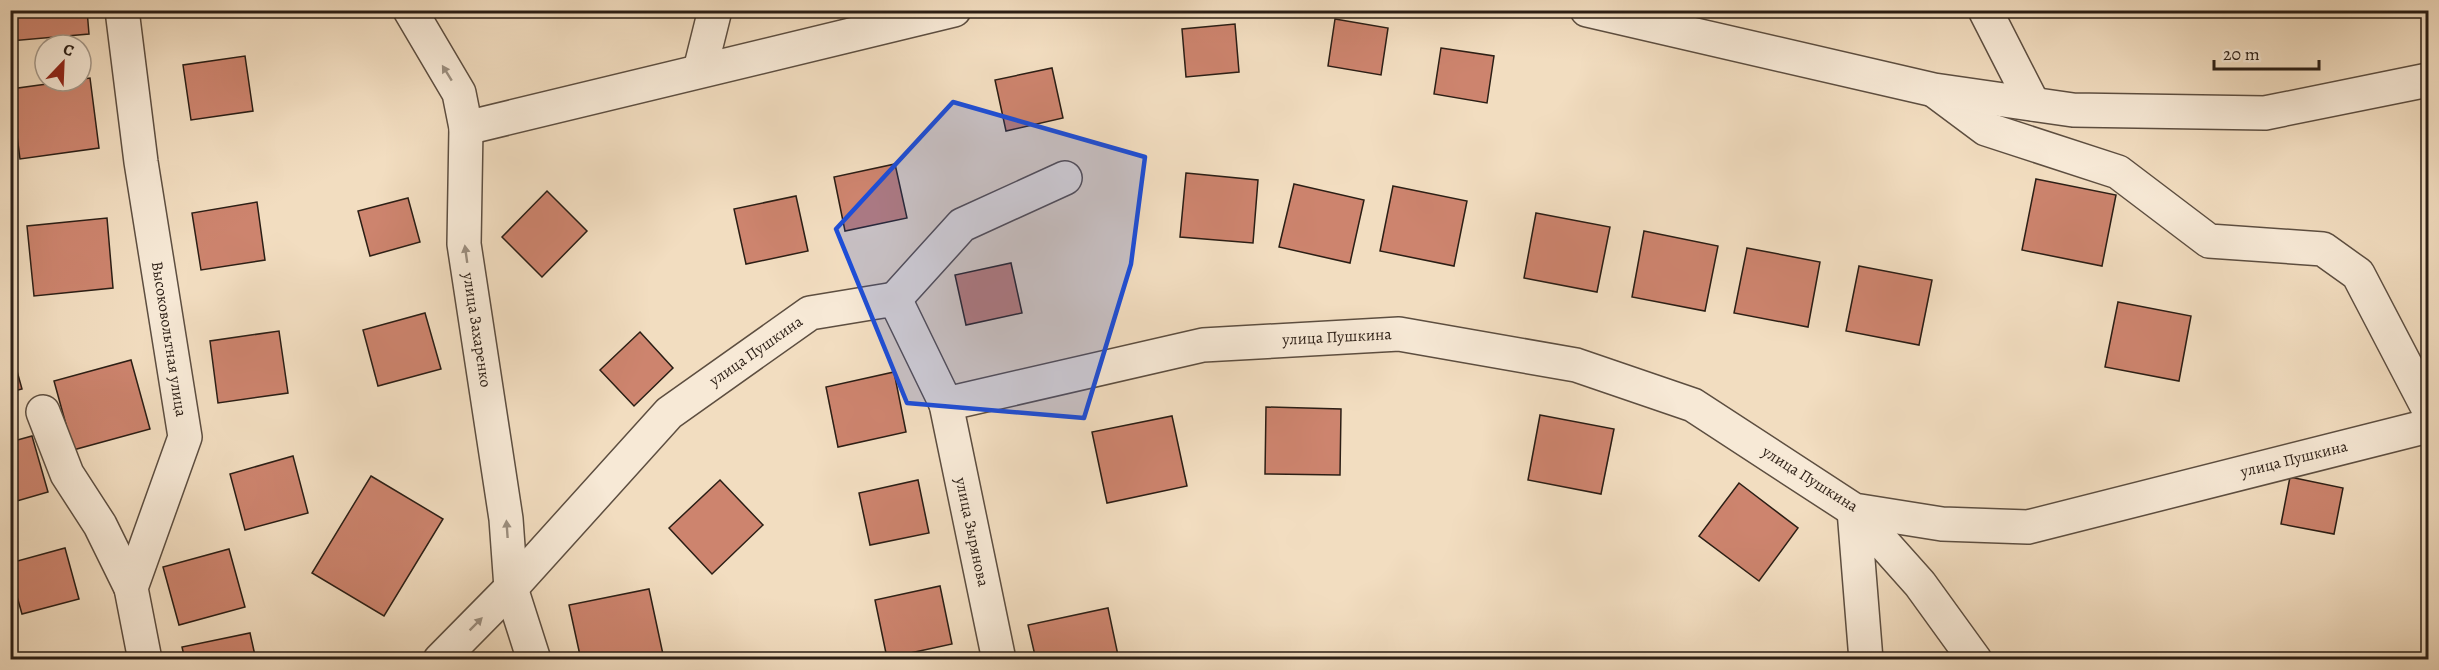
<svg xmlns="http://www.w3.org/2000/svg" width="2439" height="670" viewBox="0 0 2439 670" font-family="Alegreya,serif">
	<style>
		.building { fill: #cd846e; stroke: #2b1e15; stroke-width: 1.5 }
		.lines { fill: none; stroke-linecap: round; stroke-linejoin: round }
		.minor-casing { stroke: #5d4e40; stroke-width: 36 }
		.minor { stroke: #f7e9d6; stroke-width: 33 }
		.oneway { fill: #9b8e7f }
		.marked { fill: #1d4ed8; fill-opacity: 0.2; stroke: #1d4ed8; stroke-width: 4.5; stroke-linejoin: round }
		.labels { text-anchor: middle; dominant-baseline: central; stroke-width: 6; stroke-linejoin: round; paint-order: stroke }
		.street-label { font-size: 16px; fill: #2b1e15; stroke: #f7e9d6 }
	</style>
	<rect width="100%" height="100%" fill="#f2ddc0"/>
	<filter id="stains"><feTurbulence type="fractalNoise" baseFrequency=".00333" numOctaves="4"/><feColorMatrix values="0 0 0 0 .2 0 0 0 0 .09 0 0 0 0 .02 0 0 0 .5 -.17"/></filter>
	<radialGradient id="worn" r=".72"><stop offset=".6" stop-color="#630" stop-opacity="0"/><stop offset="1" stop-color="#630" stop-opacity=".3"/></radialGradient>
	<g class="building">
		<polygon points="10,10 87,10 89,34 10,41"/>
		<polygon points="1335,19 1388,28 1381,75 1328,66"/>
		<polygon points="1235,24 1239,72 1186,77 1182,29"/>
		<polygon points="1441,48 1494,56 1487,103 1434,94"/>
		<polygon points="245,56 253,111 191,120 183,65"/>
		<polygon points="1052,68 1063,118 1006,131 995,80"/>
		<polygon points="90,78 99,148 20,159 11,89"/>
		<polygon points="895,164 907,218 845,231 834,177"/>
		<polygon points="1186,173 1258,180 1253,243 1180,237"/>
		<polygon points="2036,179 2116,195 2102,266 2022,250"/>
		<polygon points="1294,184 1364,200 1350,263 1279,247"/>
		<polygon points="1393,186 1467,201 1454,266 1380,251"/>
		<polygon points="547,191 587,231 542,277 502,237"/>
		<polygon points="796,196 808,251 746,264 734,209"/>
		<polygon points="408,198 420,242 370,256 358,211"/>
		<polygon points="257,202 265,260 201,270 192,213"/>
		<polygon points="1536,213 1610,227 1597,292 1524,278"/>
		<polygon points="107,218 113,288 34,296 27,226"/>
		<polygon points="1644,231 1718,246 1705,311 1632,297"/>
		<polygon points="1747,248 1820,262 1808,327 1734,313"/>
		<polygon points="1011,263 1022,313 966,325 955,275"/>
		<polygon points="1859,266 1932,280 1919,345 1846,331"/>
		<polygon points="2118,302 2191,316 2179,381 2105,367"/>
		<polygon points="425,313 441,369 378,386 363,330"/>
		<polygon points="279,331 288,393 218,403 210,341"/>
		<polygon points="640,332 673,368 634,406 600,370"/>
		<polygon points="10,346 22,389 10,392"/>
		<polygon points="131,360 150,429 73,450 54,381"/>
		<polygon points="894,372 906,432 838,447 826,387"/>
		<polygon points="1266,407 1341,409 1340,475 1265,474"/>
		<polygon points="1540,415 1614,429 1601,494 1528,480"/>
		<polygon points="1172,416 1187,486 1107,503 1092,432"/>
		<polygon points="32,436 48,492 10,503 10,442"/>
		<polygon points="293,456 308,513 245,530 230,474"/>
		<polygon points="371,476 443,519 384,616 312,573"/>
		<polygon points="2290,477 2343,488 2334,534 2281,524"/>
		<polygon points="720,480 763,525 712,574 669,528"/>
		<polygon points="918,480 929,533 870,545 859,493"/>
		<polygon points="1739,483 1798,528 1759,581 1699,536"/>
		<polygon points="65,548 79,599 22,614 10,572 10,563"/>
		<polygon points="229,549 245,607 179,625 163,567"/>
		<polygon points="940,586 952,644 887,658 875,600"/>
		<polygon points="649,589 664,659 581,660 569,605"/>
		<polygon points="1108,608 1119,660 1036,660 1028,625"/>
		<polygon points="250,633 256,660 185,660 182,647"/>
	</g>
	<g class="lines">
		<defs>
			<g id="minor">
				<polyline points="122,10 141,162 185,437 131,588 145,660"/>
				<polyline points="410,10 459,93 466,128 464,244 506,519 511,588 534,660"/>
				<polyline points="1587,10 1934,90 2073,110 2265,113 2428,80"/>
				<polyline points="1985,10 2033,104"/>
				<polyline points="700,70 715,10"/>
				<polyline points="1935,91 1986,129 2118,172 2209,241 2323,249 2358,274 2428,408"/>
				<polyline points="466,128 954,10"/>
				<polyline points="895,299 962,225 1065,178"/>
				<polyline points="946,404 999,660"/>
				<polyline points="43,412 67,474 100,525 131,588"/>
				<polyline points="440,660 511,588 669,413 810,313 895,299 946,404 1203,345 1399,334 1576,365 1693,405 1854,510 1942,524 2028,527 2428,426"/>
				<polyline points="1866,660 1854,510 1920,584 1975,660"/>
			</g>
		</defs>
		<use href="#minor" class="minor-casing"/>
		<use href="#minor" class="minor"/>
	</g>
	<defs><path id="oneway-solid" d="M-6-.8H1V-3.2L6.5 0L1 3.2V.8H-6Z" transform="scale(1.5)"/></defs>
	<g class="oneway">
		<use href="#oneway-solid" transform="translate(447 73) rotate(-122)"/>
		<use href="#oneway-solid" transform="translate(466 254) rotate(-98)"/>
		<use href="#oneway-solid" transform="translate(507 529) rotate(-94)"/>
		<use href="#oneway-solid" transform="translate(476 624) rotate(-45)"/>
	</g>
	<path class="marked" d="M 953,102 L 1145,157 L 1131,264 L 1084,418 L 907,403 L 836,229 Z"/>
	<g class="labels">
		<g class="street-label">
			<text transform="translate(477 330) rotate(81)">улица Захаренко</text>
			<text transform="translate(1337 337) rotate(-3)">улица Пушкина</text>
			<text transform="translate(169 339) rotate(81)">Высоковольтная улица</text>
			<text transform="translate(756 351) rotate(-35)">улица Пушкина</text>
			<text transform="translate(2294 459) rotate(-14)">улица Пушкина</text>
			<text transform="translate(1810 479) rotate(32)">улица Пушкина</text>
			<text transform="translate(972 532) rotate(78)">улица Зырянова</text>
		</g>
	</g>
	<rect width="2439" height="670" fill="none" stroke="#f2ddc0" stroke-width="36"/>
	<rect x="12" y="12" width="2415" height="646" fill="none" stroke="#2b1e15" stroke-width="3"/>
	<rect x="18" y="18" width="2403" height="634" fill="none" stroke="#2b1e15" stroke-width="1.5"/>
	<g transform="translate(63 63) rotate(23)"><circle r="28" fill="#f7e9d6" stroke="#a59889" stroke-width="1.5"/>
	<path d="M0-4.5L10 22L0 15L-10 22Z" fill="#8f2418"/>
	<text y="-9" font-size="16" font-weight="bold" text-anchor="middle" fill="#2b1e15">С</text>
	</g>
	<path d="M2214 60v9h105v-9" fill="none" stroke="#2b1e15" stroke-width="3"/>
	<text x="2223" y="60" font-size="18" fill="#2b1e15" stroke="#f7e9d6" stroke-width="4.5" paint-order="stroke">20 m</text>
	<rect width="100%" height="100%" filter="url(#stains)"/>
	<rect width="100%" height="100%" fill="url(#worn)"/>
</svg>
